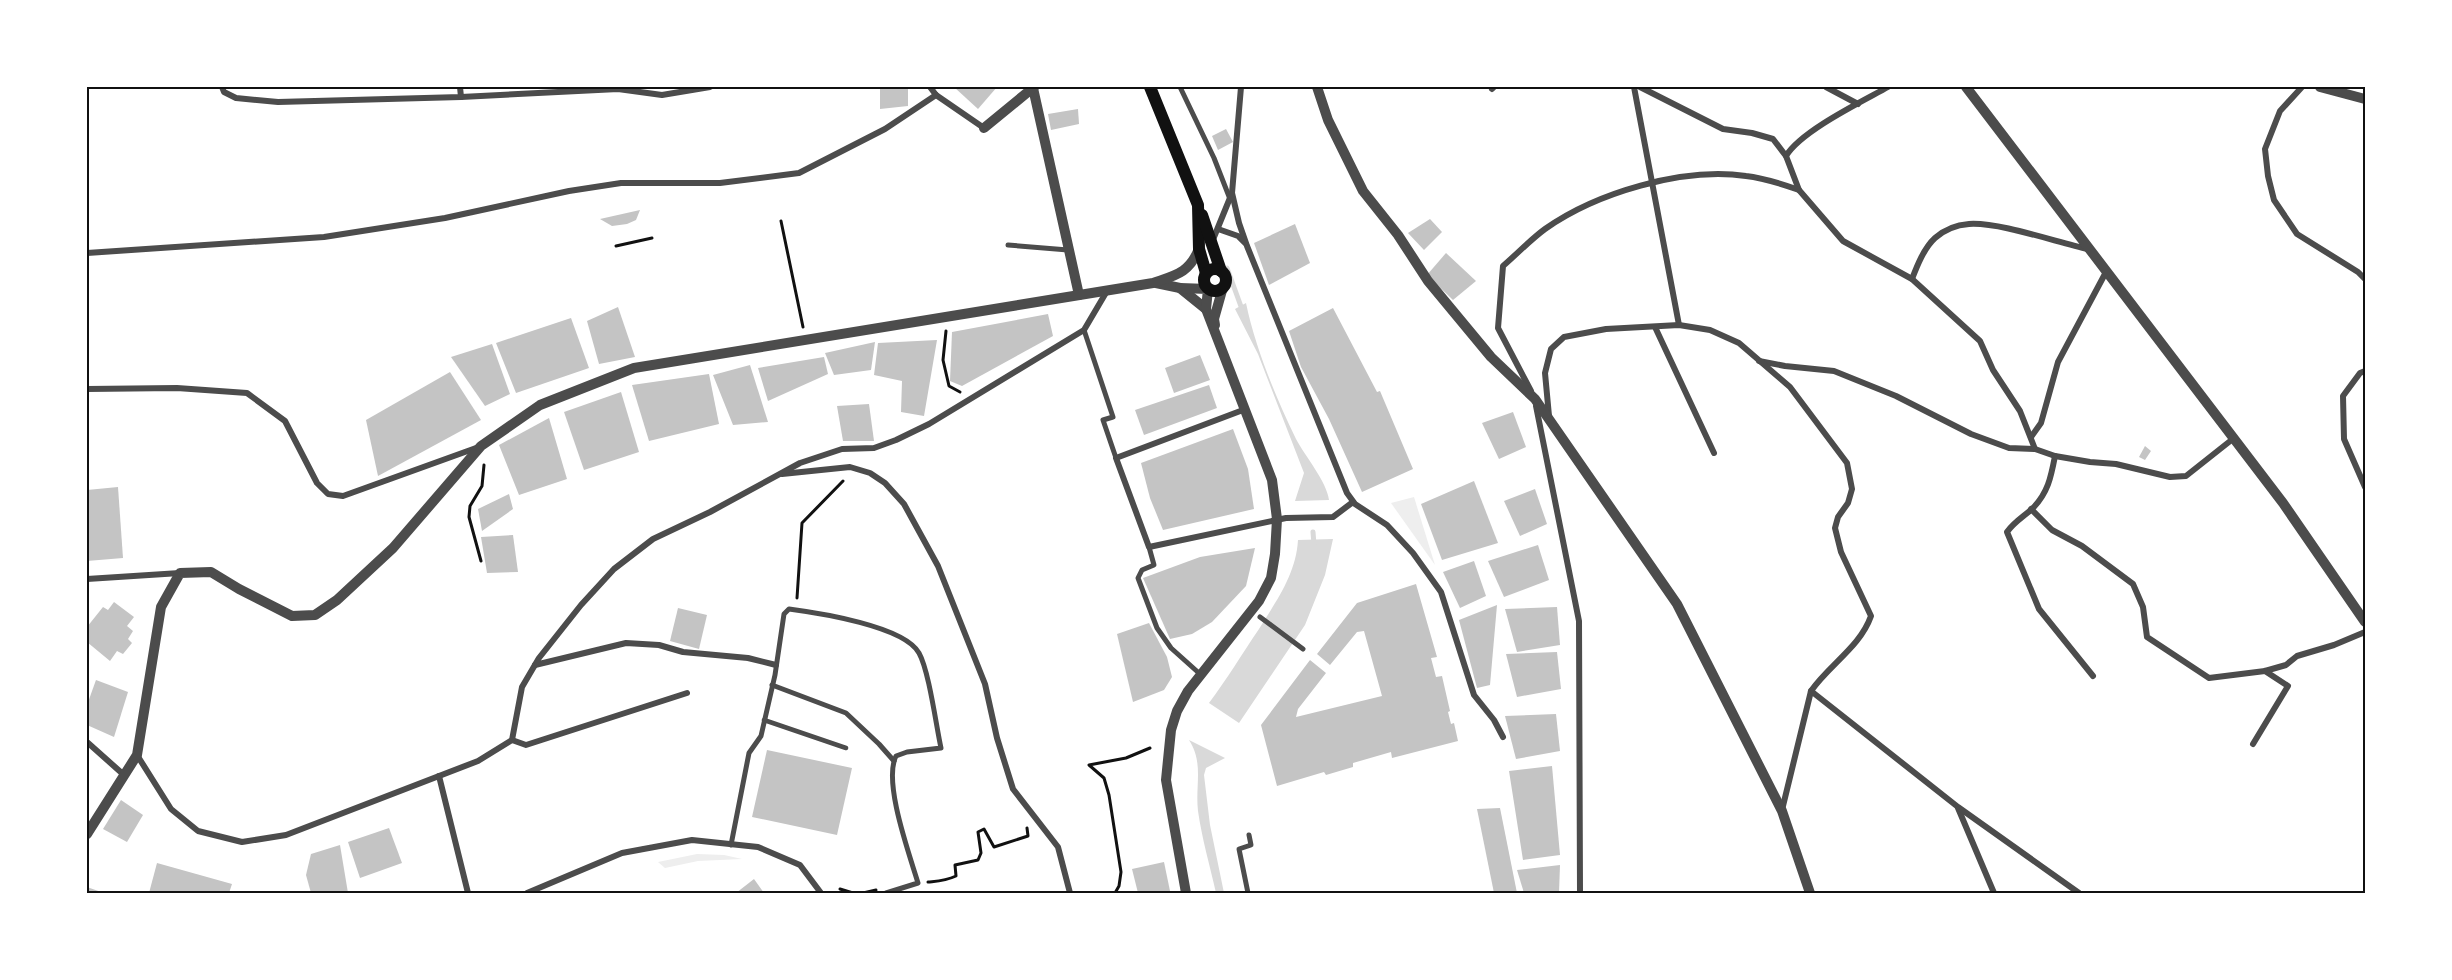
<svg xmlns="http://www.w3.org/2000/svg" width="2452" height="980" viewBox="0 0 2452 980" font-family="Overpass,sans-serif">
	<style>
		.green { fill: #eee }
		.water { fill: #d9d9d9 }
		.lines { fill: none; stroke-linecap: round; stroke-linejoin: round }
		.stream { stroke: #d9d9d9; stroke-width: 5 }
		.building { fill: #c4c4c4 }
		.path { stroke: #111; stroke-width: 3 }
		.service { stroke: #4c4c4c; stroke-width: 4.5 }
		.pedestrian { stroke: #4c4c4c; stroke-width: 5 }
		.minor { stroke: #4c4c4c; stroke-width: 6 }
		.tertiary { stroke: #4c4c4c; stroke-width: 10 }
		.secondary { stroke: #111; stroke-width: 12 }
		.neatline { fill: none; stroke: #111; stroke-width: 2 }
	</style>
	<rect width="100%" height="100%" fill="#fff"/>
	<g class="green">
		<polygon points="1414,497 1435,565 1391,503"/>
		<polygon points="697,854 724,855 742,859 698,861 665,868 658,862"/>
	</g>
	<g class="water">
		<path d="M 1246,303 C 1255,347 1276,398 1296,439 C 1305,456 1327,482 1329,500 L 1295,501 L 1304,473 L 1258,354 L 1235,309 Z"/>
		<path d="M 1333,539 L 1325,575 L 1305,625 L 1239,723 L 1209,703 C 1227,679 1242,654 1259,629 C 1277,600 1296,574 1298,540 Z"/>
		<path d="M 1189,740 L 1225,758 L 1206,768 L 1204,775 L 1210,825 L 1224,893 L 1216,893 C 1210,866 1202,839 1198,811 C 1195,785 1204,763 1189,740 Z"/>
	</g>
	<g class="lines">
		<g class="stream">
			<polyline points="1227,268 1243,312"/>
			<polyline points="1313,532 1314,545"/>
		</g>
	</g>
	<g class="building">
		<polygon points="880,87 908,87 908,106 880,109"/>
		<polygon points="954,87 997,87 978,109"/>
		<polygon points="1078,109 1079,124 1051,130 1048,114"/>
		<polygon points="1226,129 1233,142 1218,150 1212,136"/>
		<polygon points="640,210 636,220 627,224 612,226 600,219"/>
		<polygon points="1430,219 1442,232 1424,250 1408,233"/>
		<polygon points="1295,224 1310,263 1269,285 1254,243"/>
		<polygon points="1446,253 1476,281 1453,300 1427,275"/>
		<polygon points="618,307 635,357 599,364 587,321"/>
		<polygon points="1333,308 1377,392 1380,391 1413,469 1362,492 1329,419 1301,367 1289,331"/>
		<polygon points="1048,314 1053,336 962,386 950,381 952,332"/>
		<polygon points="571,318 589,368 516,393 496,343"/>
		<polygon points="937,340 924,416 901,412 902,381 874,375 878,343"/>
		<polygon points="875,342 871,370 834,375 825,353"/>
		<polygon points="492,344 510,394 485,406 451,357"/>
		<polygon points="1200,355 1210,380 1174,393 1165,368"/>
		<polygon points="824,357 828,374 768,401 758,368"/>
		<polygon points="750,365 768,422 733,425 713,375"/>
		<polygon points="450,372 481,420 378,476 366,420"/>
		<polygon points="709,374 719,424 649,441 632,385"/>
		<polygon points="1209,385 1217,408 1144,435 1135,410"/>
		<polygon points="621,392 639,452 584,470 564,412"/>
		<polygon points="869,404 874,441 843,441 837,406"/>
		<polygon points="1513,412 1526,447 1499,459 1482,423"/>
		<polygon points="549,418 567,479 519,495 499,445"/>
		<polygon points="1233,429 1248,469 1254,509 1163,530 1150,498 1141,463"/>
		<polygon points="2145,446 2151,451 2145,460 2139,457"/>
		<polygon points="1474,481 1498,543 1442,560 1421,504"/>
		<polygon points="118,487 123,558 87,561 87,490"/>
		<polygon points="1535,489 1547,524 1520,536 1504,501"/>
		<polygon points="509,494 513,509 482,531 478,509"/>
		<polygon points="513,535 518,572 487,573 481,537"/>
		<polygon points="1538,545 1549,580 1504,597 1488,561"/>
		<polygon points="1255,548 1246,586 1212,622 1192,634 1170,639 1143,578 1200,557"/>
		<polygon points="1474,561 1486,596 1460,608 1443,572"/>
		<polygon points="1416,584 1437,657 1431,658 1436,677 1442,676 1450,711 1448,712 1451,724 1454,723 1458,741 1392,758 1391,752 1353,763 1353,767 1326,775 1324,772 1277,786 1261,725 1310,660 1326,673 1298,709 1296,717 1382,696 1364,631 1357,632 1330,665 1317,654 1357,603"/>
		<polygon points="114,602 134,617 127,626 133,631 128,639 132,643 123,654 117,651 110,661 87,642 87,627 103,607 108,610"/>
		<polygon points="1497,605 1490,685 1477,688 1459,620"/>
		<polygon points="1557,607 1560,645 1517,652 1505,609"/>
		<polygon points="678,608 707,615 699,649 670,641"/>
		<polygon points="1149,623 1167,657 1172,677 1164,690 1133,702 1117,634"/>
		<polygon points="1557,652 1561,689 1517,697 1506,654"/>
		<polygon points="96,680 128,692 114,737 87,725 87,705"/>
		<polygon points="1556,714 1560,751 1516,759 1505,716"/>
		<polygon points="767,750 852,768 837,835 752,817"/>
		<polygon points="1552,766 1560,855 1523,860 1509,771"/>
		<polygon points="121,800 143,815 127,842 103,829"/>
		<polygon points="1500,808 1517,893 1494,893 1477,809"/>
		<polygon points="389,828 402,863 360,878 348,842"/>
		<polygon points="340,845 348,893 311,893 306,875 311,854"/>
		<polygon points="1164,862 1170,891 1138,893 1132,869"/>
		<polygon points="157,863 232,884 229,893 149,893"/>
		<polygon points="1560,865 1559,893 1524,893 1517,870"/>
		<polygon points="754,879 764,893 736,893"/>
		<polygon points="87,887 104,893 87,893"/>
	</g>
	<g class="lines">
		<g class="path">
			<polyline points="781,221 803,327"/>
			<polyline points="616,246 652,238"/>
			<polyline points="946,331 943,360 949,386 960,392"/>
			<polyline points="481,561 469,517 470,506 482,486 484,465"/>
			<polyline points="797,598 802,523 843,481"/>
			<path d="M 928,882 C 938,881 945,881 956,876 L 955,865 L 978,860 L 981,853 L 978,832 L 984,829 L 994,847 L 1028,836 L 1027,828"/>
			<polyline points="840,889 853,893"/>
			<polyline points="863,893 876,890"/>
			<polyline points="1115,893 1119,886 1121,872 1109,795 1104,778 1089,765 1126,758 1150,748"/>
		</g>
		<polyline class="service" points="764,720 846,748"/>
		<g class="pedestrian">
			<polyline points="1180,87 1214,158 1230,199"/>
			<polyline points="1008,245 1068,250"/>
			<polyline points="1084,330 1113,417 1103,420 1116,458"/>
			<polyline points="1149,547 1154,565 1142,570 1138,578 1157,628 1171,648 1200,674"/>
			<polyline points="1260,617 1303,649"/>
			<polyline points="772,685 846,713 879,744 894,761"/>
			<path d="M 731,845 L 749,753 L 761,736 L 775,675 L 784,614 L 789,609 C 819,613 904,626 919,653 C 929,671 936,725 941,748 L 907,752 L 896,756 C 883,782 909,853 918,883 L 886,893"/>
			<polyline points="1248,893 1239,849 1251,845 1249,835"/>
		</g>
		<g class="minor">
			<polyline points="222,87 224,92 236,98 278,102 461,97 618,89 662,95 710,87"/>
			<polyline points="460,87 461,97"/>
			<polyline points="930,87 936,95 984,128"/>
			<polyline points="1634,87 1679,325"/>
			<polyline points="1640,87 1723,129 1752,133 1773,139 1786,156"/>
			<polyline points="1826,87 1858,104"/>
			<path d="M 1888,87 C 1861,102 1801,131 1786,156 L 1799,190 L 1843,241 L 1912,279 L 1980,341 L 1993,370 L 2020,411 L 2035,449"/>
			<polyline points="2302,87 2280,111 2265,149 2268,176 2274,200 2297,234 2358,272 2365,279"/>
			<polyline points="1492,89 1494,87"/>
			<polyline points="1232,193 1239,223 1247,246 1347,493 1355,504 1387,525 1413,553 1441,592 1474,695 1494,720 1503,737"/>
			<polyline points="1218,229 1238,236 1245,243"/>
			<polyline points="1212,242 1232,193 1241,87"/>
			<polyline points="87,253 324,237 445,218 569,191 621,183 720,183 799,173 885,129 936,95"/>
			<path d="M 1912,279 C 1917,266 1924,248 1935,238 C 1944,230 1956,225 1969,224 C 1999,222 2056,242 2088,249"/>
			<polyline points="1655,327 1714,453"/>
			<polyline points="1759,361 1785,366 1834,371 1896,396 1971,434 2009,448 2035,449 2055,456 2090,462 2116,464 2170,477 2186,476 2234,438"/>
			<polyline points="2365,371 2360,373 2343,396 2344,439 2365,487"/>
			<polyline points="87,389 177,388 247,393 285,421 317,483 328,494 343,496 476,448"/>
			<path d="M 1531,391 L 1498,328 L 1503,266 C 1517,254 1530,240 1545,229 C 1596,193 1682,167 1746,176 C 1764,178 1782,184 1799,190"/>
			<polyline points="1536,406 1579,621 1580,893"/>
			<polyline points="1243,410 1116,458 1149,547 1286,518 1333,517 1353,502"/>
			<path d="M 1549,416 L 1545,373 L 1551,349 L 1564,337 L 1606,329 L 1679,325 L 1710,330 L 1739,343 L 1790,387 L 1847,463 L 1852,489 L 1848,503 L 1838,517 L 1835,528 L 1841,552 L 1871,616 C 1860,647 1830,664 1811,691"/>
			<polyline points="2031,437 2041,423 2058,362 2106,272"/>
			<path d="M 2055,456 C 2051,477 2048,493 2032,509 C 2023,517 2014,522 2007,532 L 2039,609 L 2093,676"/>
			<polyline points="782,474 850,467 870,473 885,483 904,504 938,566 985,684 997,738 1013,789 1058,847 1070,893"/>
			<polyline points="2031,509 2052,530 2082,546 2133,584 2143,607 2147,637 2209,678 2265,671 2286,665 2297,656 2334,645 2365,632"/>
			<polyline points="87,579 180,573"/>
			<polyline points="535,665 626,643 659,645 683,652 748,658 776,665"/>
			<polyline points="512,740 526,745 687,693"/>
			<polyline points="87,742 124,775"/>
			<polyline points="2253,744 2288,686 2265,671"/>
			<polyline points="137,755 171,809 198,831 242,842 286,835 478,761 512,740 522,687 539,658 581,605 614,569 653,539 710,512 800,463 842,449 874,448 896,440 929,424 1084,330 1107,291"/>
			<polyline points="439,776 468,893"/>
			<polyline points="1958,808 1994,893"/>
			<polyline points="1782,810 1811,691 1958,807 2079,893"/>
			<polyline points="527,893 622,853 692,840 758,847 800,865 821,893"/>
		</g>
		<g class="tertiary">
			<polyline points="1317,87 1328,120 1363,191 1398,235 1428,281 1491,357 1535,399 1677,604 1782,811 1810,893"/>
			<polyline points="1966,87 2283,503 2365,622"/>
			<polyline points="2320,87 2365,99"/>
			<polyline points="1033,88 1079,295"/>
			<polyline points="984,128 1034,87"/>
			<polyline points="1156,283 1180,288 1206,309"/>
			<polyline points="1180,288 1208,289 1206,309 1272,480 1277,519 1275,554 1271,578 1259,601 1188,691 1177,711 1171,730 1166,780 1186,893"/>
			<polyline points="1215,325 1214,319 1223,287"/>
			<path d="M 87,834 L 137,755 L 161,607 L 180,573 L 211,572 L 239,589 L 292,616 L 315,615 L 337,600 L 393,548 L 481,446 L 540,405 L 634,368 L 1153,283 C 1176,275 1189,273 1199,249"/>
		</g>
		<g class="secondary">
			<polyline points="1150,87 1198,205 1199,249 1206,273"/>
			<polyline points="1202,215 1221,271"/>
			<circle cx="1215" cy="280" r="11"/>
		</g>
	</g>
	<rect width="2452" height="980" fill="none" stroke="#ffffff" stroke-width="177"/>
	<rect x="88" y="88" width="2276" height="804" class="neatline"/>
</svg>
